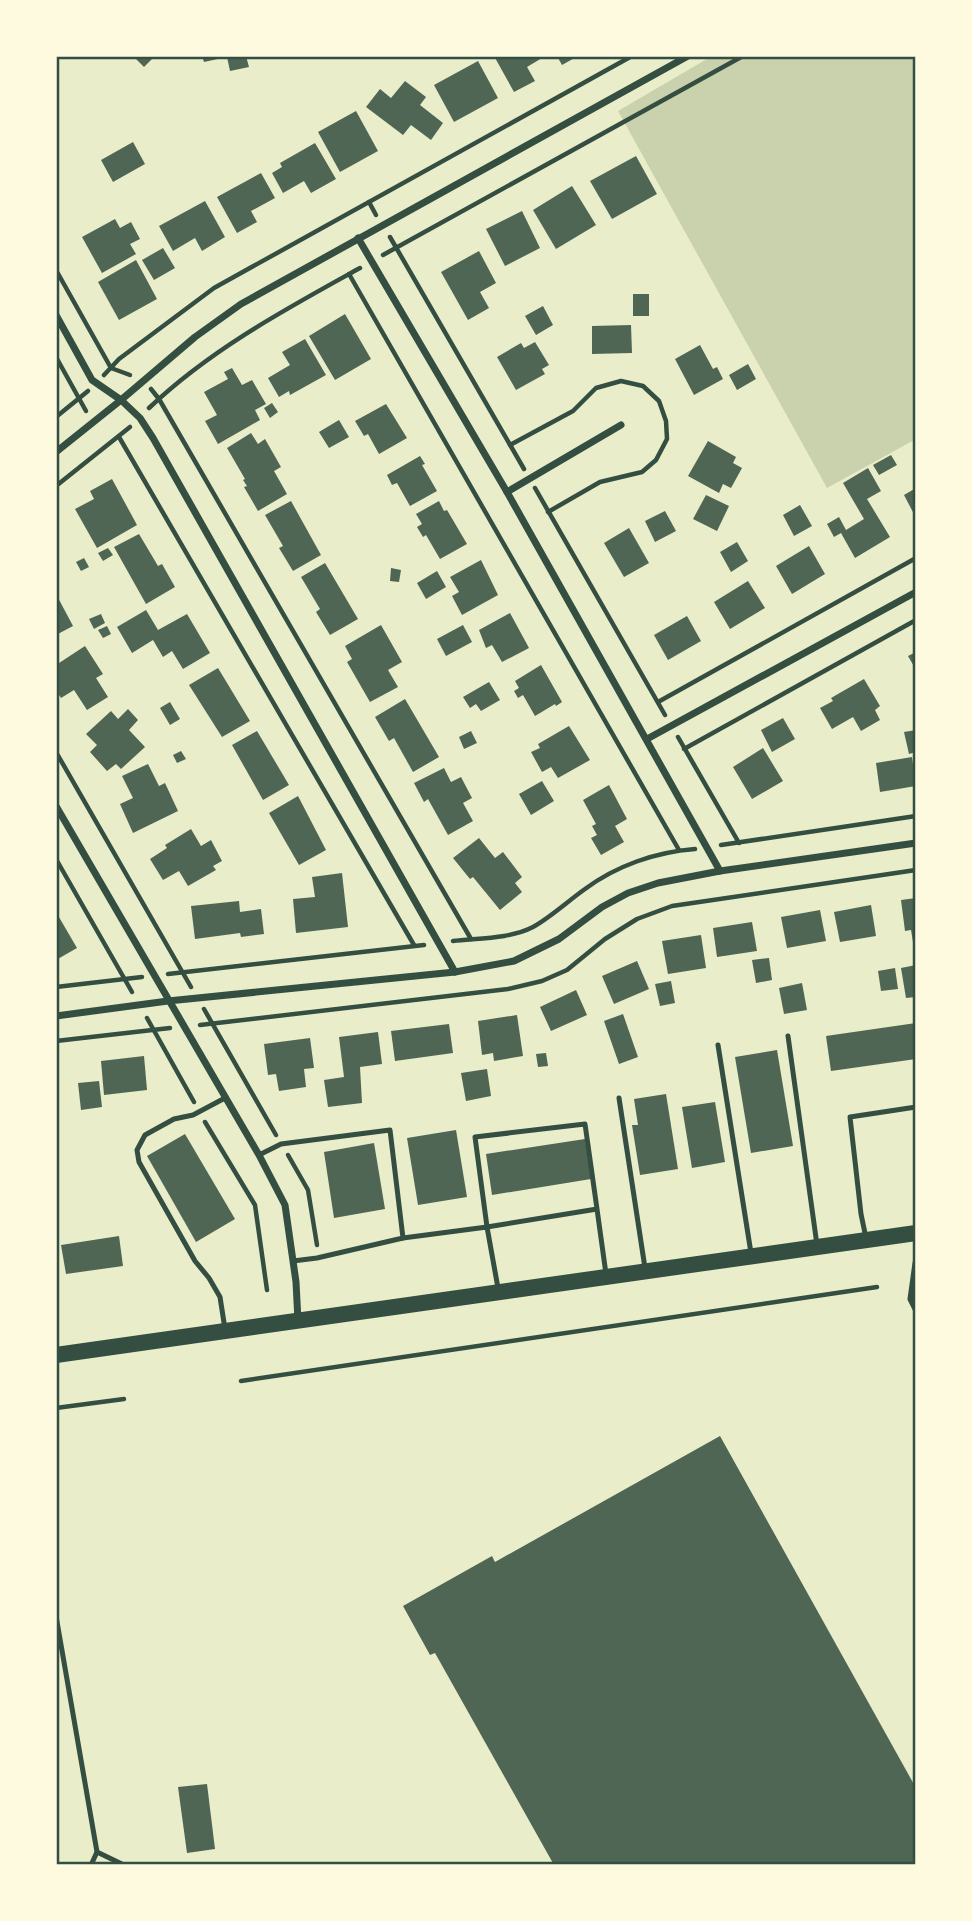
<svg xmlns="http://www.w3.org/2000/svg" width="972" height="1921" viewBox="0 0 972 1921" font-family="'PT Sans Narrow',sans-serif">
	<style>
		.green { fill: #cad2ad }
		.building { fill: #4f6655 }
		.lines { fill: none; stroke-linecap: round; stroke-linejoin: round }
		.path { stroke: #344e41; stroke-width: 4.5 }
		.service { stroke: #344e41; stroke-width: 5 }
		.minor { stroke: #344e41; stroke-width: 7 }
		.primary { stroke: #344e41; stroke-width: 16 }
		.neatline { fill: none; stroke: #344e41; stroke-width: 2.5 }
	</style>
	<rect width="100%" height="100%" fill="#e9edc9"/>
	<polygon class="green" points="712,56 916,56 916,439 827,488 618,111"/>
	<g class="building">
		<polygon points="133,56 155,56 144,67"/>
		<polygon points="202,56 246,56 249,67 230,71 227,57 204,62"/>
		<polygon points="494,56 541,56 542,58 527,67 535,81 514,92"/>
		<polygon points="557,56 578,56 562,65"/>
		<polygon points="478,61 498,98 454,122 434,85"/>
		<polygon points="405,81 426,97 420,105 443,123 431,140 411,125 403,135 366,107 380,89 391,98"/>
		<polygon points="356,111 378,151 340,172 318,132"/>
		<polygon points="133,142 145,164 113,182 101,160"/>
		<polygon points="315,143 336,179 311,193 304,181 283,193 272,173 282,167 280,163"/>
		<polygon points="636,156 657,194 612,219 590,181"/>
		<polygon points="261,173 275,198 251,211 257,222 237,233 217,197"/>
		<polygon points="572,186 596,225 556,249 533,210"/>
		<polygon points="205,201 225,237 202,251 195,238 173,251 159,226"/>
		<polygon points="522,211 540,248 505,266 486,229"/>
		<polygon points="115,219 120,228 131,222 140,239 130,244 136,254 102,273 82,237"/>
		<polygon points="163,248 175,268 154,280 142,260"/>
		<polygon points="479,251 496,283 480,292 489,308 468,320 441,272"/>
		<polygon points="136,260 157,299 119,320 98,282"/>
		<rect x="633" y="294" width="16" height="22"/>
		<polygon points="543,306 553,325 536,335 525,316"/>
		<polygon points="345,314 371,359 335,380 309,336"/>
		<polygon points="631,325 632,353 592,354 592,326"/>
		<polygon points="305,339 326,375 290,395 289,391 279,397 268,378 290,365 282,352"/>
		<polygon points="535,342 549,365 542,369 545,374 516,390 497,357 521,343 524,348"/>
		<polygon points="700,345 713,369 717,367 723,379 694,395 675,359"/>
		<polygon points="748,364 756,379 737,390 729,375"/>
		<polygon points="232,368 242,385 252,380 266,404 255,410 260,420 218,444 205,421 217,415 204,392 228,379 224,372"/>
		<polygon points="272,403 278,412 270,418 264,408"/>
		<polygon points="386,404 407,438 379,454 368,434 364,436 355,421"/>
		<polygon points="339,420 349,437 329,448 319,432"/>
		<polygon points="251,433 258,444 265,439 281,467 274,471 287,494 258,511 244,487 247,486 243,480 245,479 227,448"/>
		<polygon points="708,441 736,457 733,463 742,468 731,488 723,484 719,493 688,476"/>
		<polygon points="891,455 897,465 879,475 873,465"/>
		<polygon points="420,456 425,464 422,465 437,491 410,506 397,483 392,485 387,475"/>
		<polygon points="868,468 881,491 867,499 890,537 855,558 841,533 834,537 827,524 839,517 846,530 864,519 843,483"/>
		<polygon points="112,479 137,525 97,548 75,509 94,499 90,491"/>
		<polygon points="916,488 916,518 904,495"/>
		<polygon points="706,495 729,506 717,531 693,519"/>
		<polygon points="291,501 321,555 293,571 279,548 283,546 265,515"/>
		<polygon points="439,501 444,511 447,510 467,544 440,559 426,535 423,537 417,527 422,524 416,514"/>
		<polygon points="800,505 812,526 794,536 783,515"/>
		<polygon points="665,511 676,531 655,542 645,521"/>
		<polygon points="629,528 649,563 624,577 604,543"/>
		<polygon points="139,534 158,566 162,564 175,587 146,604 114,547"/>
		<polygon points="737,542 748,561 731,572 720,552"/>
		<polygon points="809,546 825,574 792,594 776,566"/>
		<polygon points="108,548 113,555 103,561 98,553"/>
		<polygon points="84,558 89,567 81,571 76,562"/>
		<polygon points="481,560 498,595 462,615 452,596 459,592 450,577"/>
		<polygon points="325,563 358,619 330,635 316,612 320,609 301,577"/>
		<polygon points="391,568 401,570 399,582 390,581"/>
		<polygon points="437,571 446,587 426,599 417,583"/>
		<polygon points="748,581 765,608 730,629 714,602"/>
		<polygon points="56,594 73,626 56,635"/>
		<polygon points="146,610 158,630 187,614 210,653 183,669 172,651 163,657 153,640 132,653 117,627"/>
		<polygon points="510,613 529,648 502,662 492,645 486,648 479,630"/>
		<polygon points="101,614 105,623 94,629 89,619"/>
		<polygon points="687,616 701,641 668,660 654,635"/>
		<polygon points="381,625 402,662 388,670 398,687 370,702 347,662 352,659 345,646"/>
		<polygon points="463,625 472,642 446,656 437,639"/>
		<polygon points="107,626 111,634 103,638 98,630"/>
		<polygon points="85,646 103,674 96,678 108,697 87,710 74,690 61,698 56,690 56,665"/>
		<polygon points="916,652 916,670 908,656"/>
		<polygon points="541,665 562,702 556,706 555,704 535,716 523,695 518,698 514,691 519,688 515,681"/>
		<polygon points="218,668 250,721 222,737 189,685"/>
		<polygon points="864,679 880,706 875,710 880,720 861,731 853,717 832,729 820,708 833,701 831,698"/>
		<polygon points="489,682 500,700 481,711 476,704 470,708 463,697"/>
		<polygon points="405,699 439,757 413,772 394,738 389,741 375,717"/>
		<polygon points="170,702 180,719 170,725 160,708"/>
		<polygon points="128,709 138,720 129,730 145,747 121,769 116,764 107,771 90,752 97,745 86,734 111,711 118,719"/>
		<polygon points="783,718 795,739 772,752 761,730"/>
		<polygon points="569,726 590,760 558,778 551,767 542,772 531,752 540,748 538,744"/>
		<polygon points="916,730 916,752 909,754 904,732"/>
		<polygon points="257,731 289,785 263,800 232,745"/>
		<polygon points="471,731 477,743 464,749 459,737"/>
		<polygon points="763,748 783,781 752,799 733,767"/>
		<polygon points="181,751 186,759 177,763 173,755"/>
		<polygon points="912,757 916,786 880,792 876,763"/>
		<polygon points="148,764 159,786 165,783 178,811 133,833 120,804 133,798 122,776"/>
		<polygon points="444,768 451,782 461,777 472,798 463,803 473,821 448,835 428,799 424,802 414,783"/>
		<polygon points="542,781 554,801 531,815 519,794"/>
		<polygon points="609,785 627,819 615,826 624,842 601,855 591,838 597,835 592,826 596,824 583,800"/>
		<polygon points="298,796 326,850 299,865 269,813"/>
		<polygon points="191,829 201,846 211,840 222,861 213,866 216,870 188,886 179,871 163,880 150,859 167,848 165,845"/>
		<polygon points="479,838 495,858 503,852 522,877 515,883 522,892 500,910 473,877 470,879 453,858"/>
		<polygon points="342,873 348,927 296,933 293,899 315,897 312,877"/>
		<polygon points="916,898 916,942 913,942 911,930 905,931 901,900"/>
		<polygon points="239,901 240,912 261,909 264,934 241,937 240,933 195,939 191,906"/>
		<polygon points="871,905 876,936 840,942 834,912"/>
		<polygon points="820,910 826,941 787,948 781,917"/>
		<polygon points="56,912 77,948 56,960"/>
		<polygon points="752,922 757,951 717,957 713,928"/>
		<polygon points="701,935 706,968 668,974 662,941"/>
		<polygon points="769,958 772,980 756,983 752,960"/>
		<polygon points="637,961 649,989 614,1004 602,976"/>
		<polygon points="916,965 916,997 906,998 901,968"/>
		<polygon points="895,968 898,989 881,991 878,971"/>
		<polygon points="671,981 675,1003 660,1006 655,984"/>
		<polygon points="802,983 807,1010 784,1014 779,988"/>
		<polygon points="576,990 587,1015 551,1031 540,1007"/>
		<polygon points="623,1014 638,1057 619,1064 604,1021"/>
		<polygon points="517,1015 523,1056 494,1061 493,1053 482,1055 478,1021"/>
		<polygon points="916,1023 916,1059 831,1071 826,1036"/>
		<polygon points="449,1024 453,1053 395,1061 391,1031"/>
		<polygon points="378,1032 382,1064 360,1067 362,1103 328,1107 324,1080 344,1077 339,1037"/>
		<polygon points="310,1038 314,1068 304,1069 306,1087 279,1091 276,1074 268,1075 264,1044"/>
		<polygon points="777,1050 793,1146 751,1153 735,1057"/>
		<polygon points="546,1053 548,1066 538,1067 536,1054"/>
		<polygon points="144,1056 147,1090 104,1095 101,1061"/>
		<polygon points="487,1069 491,1096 466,1101 461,1073"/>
		<polygon points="99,1081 102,1107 81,1110 78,1083"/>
		<polygon points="666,1094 678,1169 640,1175 632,1125 638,1125 634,1099"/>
		<polygon points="715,1102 725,1162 692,1168 682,1107"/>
		<polygon points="456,1130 467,1197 418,1205 407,1138"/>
		<polygon points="185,1134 235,1219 196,1242 147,1156"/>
		<polygon points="585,1139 591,1179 492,1195 486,1154"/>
		<polygon points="374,1143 385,1209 334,1218 324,1152"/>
		<polygon points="119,1236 123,1266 66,1274 61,1245"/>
		<polygon points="720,1436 916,1788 916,1865 554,1865 435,1653 430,1655 403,1606 492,1556 495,1562"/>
		<polygon points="207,1784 215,1849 187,1853 178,1787"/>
	</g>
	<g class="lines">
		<g class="path">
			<polyline points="369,202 376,215"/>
			<polyline points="390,237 524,469"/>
			<polyline points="383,255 743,56"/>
			<polyline points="56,270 111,368 130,375"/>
			<polyline points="349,274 679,850"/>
			<polyline points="56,357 86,411"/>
			<polyline points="104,375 119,359 214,288 632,56"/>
			<polyline points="151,389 159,399 471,939"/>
			<path d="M 149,408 C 211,349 286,309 360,268"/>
			<polyline points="56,417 88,391"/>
			<polyline points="119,437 414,945"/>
			<polyline points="510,445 573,411 596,388 621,381 643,386 659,401 666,421 667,439 656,460 642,472 600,482 548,512"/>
			<polyline points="56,486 130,427"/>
			<polyline points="535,488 665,715"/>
			<polyline points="658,702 916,558"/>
			<polyline points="678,737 739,843"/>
			<polyline points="684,749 916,620"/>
			<polyline points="56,752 191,987"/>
			<polyline points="721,845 916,816"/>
			<polyline points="56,859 132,992"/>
			<path d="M 453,941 C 478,938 510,939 533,927 C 551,917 568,901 585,889 C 616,866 655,852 695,849"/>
			<polyline points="168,974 424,945"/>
			<polyline points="56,987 142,977"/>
			<polyline points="204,1009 276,1135"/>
			<polyline points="147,1018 194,1102"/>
			<polyline points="200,1025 508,989 542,981 567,970 605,939 637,919 672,906 916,870"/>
			<polyline points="56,1041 170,1028"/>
			<polyline points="205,1122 255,1205 267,1290"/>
			<polyline points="288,1155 308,1190 317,1245"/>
			<polyline points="241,1381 877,1287"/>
			<polyline points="56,1408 124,1399"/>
		</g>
		<g class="service">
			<polyline points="788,1036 817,1245"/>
			<polyline points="718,1045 751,1253"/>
			<polyline points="225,1098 193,1115 174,1119 145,1135 137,1150 139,1162 195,1261 209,1278 220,1297 225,1329"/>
			<polyline points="619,1098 645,1268"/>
			<polyline points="259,1155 281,1144 390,1130 403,1238 317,1258 293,1261"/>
			<polyline points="597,1209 585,1124 475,1137 487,1227 597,1209 606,1274"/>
			<polyline points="403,1238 487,1227 498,1288"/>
			<polyline points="866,1238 861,1214 850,1117 916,1107"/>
			<polyline points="56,1616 97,1852 91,1865"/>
			<polyline points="97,1852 124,1865"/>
		</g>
		<g class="minor">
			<polyline points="358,238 507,492 720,871"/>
			<polyline points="56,315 92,380 121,400 140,418 153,438 455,972"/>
			<polyline points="56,452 121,400 195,337 241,304 688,56"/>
			<polyline points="507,492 621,425"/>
			<polyline points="647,739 916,592"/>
			<polyline points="56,806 259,1155 285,1205 296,1282 298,1321"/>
			<polyline points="56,1016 168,1001 455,972 514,961 559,939 602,907 628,893 658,883 720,871 916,843"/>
			<polyline points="916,1263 911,1299 916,1309"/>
		</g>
		<polyline class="primary" points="56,1355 916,1233"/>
	</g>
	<rect width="972" height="1921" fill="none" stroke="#fefae0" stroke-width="116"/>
	<rect x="58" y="58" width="856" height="1805" class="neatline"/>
</svg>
